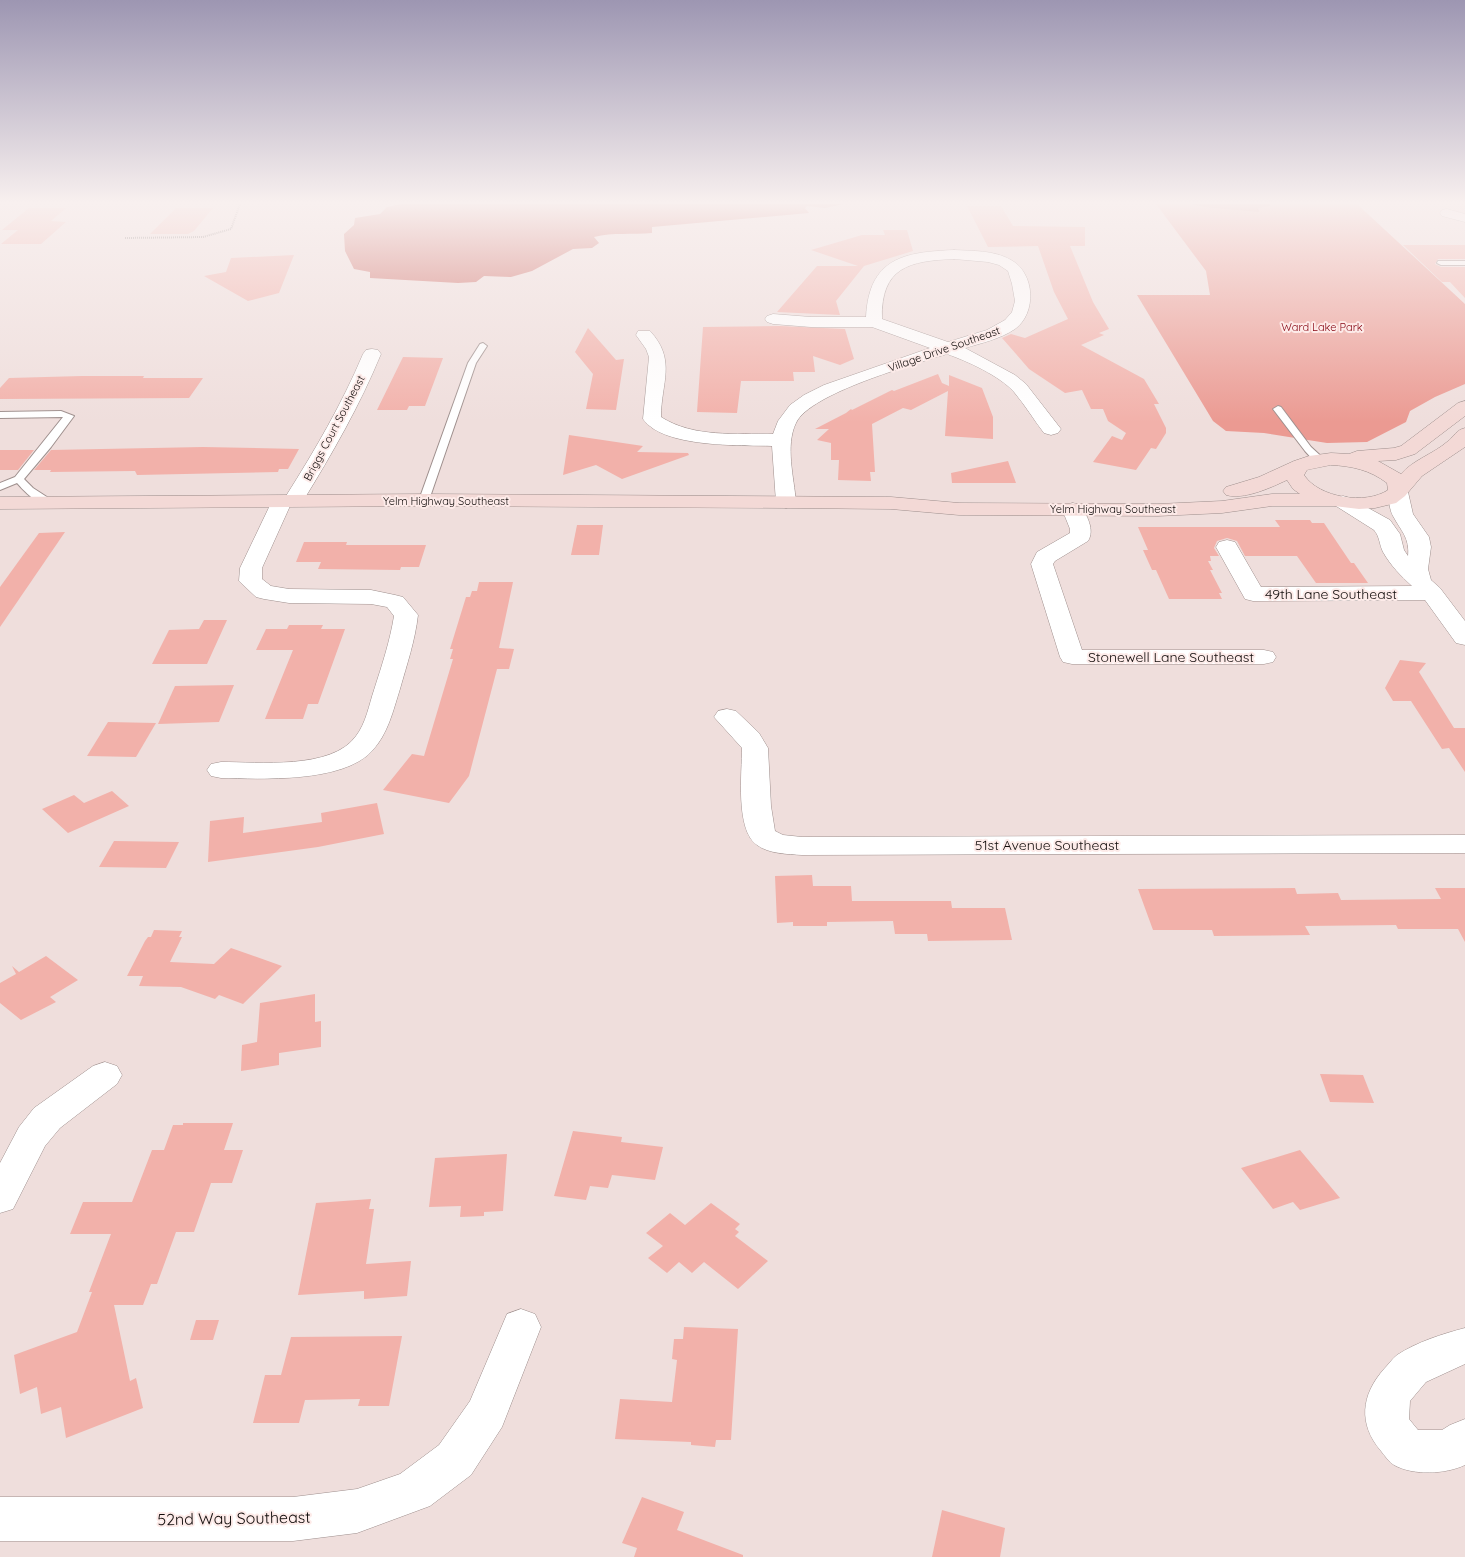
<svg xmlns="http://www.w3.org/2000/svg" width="1465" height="1557" viewBox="0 0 1465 1557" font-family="Quicksand,sans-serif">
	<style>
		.green { fill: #eb9a92 }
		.water { fill: #cd6962 }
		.building { fill: #f2b1aa }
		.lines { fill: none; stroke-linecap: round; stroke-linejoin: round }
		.service-casing { stroke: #9e8f8d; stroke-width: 2 }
		.minor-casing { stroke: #9e8f8d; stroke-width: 1 }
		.secondary-casing { stroke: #9e8f8d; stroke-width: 1 }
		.path { stroke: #776c6b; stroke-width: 2; stroke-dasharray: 1 1; stroke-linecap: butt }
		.service { fill: #fff; fill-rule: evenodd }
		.minor { fill: #fff; fill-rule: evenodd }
		.secondary { fill: #f3d9d6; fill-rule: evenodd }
		.labels { text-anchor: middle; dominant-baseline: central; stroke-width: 4; stroke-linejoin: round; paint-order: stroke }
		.far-park-label { font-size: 11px; fill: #84000e; stroke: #fdebe9 }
		.far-street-label { font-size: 11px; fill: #100b0a; stroke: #fdebe9 }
		.street-label { font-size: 14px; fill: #100b0a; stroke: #fdebe9 }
		.near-street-label { font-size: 16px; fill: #100b0a; stroke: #fdebe9 }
	</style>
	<rect width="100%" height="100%" fill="#efdedc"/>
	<polygon class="green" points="1156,204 1357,204 1465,304 1465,384 1435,397 1410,411 1406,422 1367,442 1327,443 1264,433 1226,431 1213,421 1137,295 1210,295 1206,271"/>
	<g class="water">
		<path d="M 401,204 L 844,204 L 825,208 L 807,206 L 805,208 L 809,213 L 652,227 L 652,233 C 632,235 613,232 594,237 L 599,243 L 592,248 L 573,249 L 532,271 L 511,277 L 484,276 L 476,282 L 458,283 L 370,278 L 370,272 L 354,269 L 345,251 L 344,234 L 354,225 L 355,218 L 380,214 L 387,207 Z"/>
		<polygon points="1192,204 1269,204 1270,206 1258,208 1259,212 1204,207"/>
	</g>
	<g class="building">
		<polygon points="967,206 1001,206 1013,226 1085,227 1085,246 1070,246 1093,302 1109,329 1099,333 1104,335 1081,345 1144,379 1159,404 1154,404 1166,428 1166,433 1156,449 1151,448 1136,470 1093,462 1112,436 1122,440 1126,433 1108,421 1103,409 1091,409 1082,390 1065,393 1029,369 1002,338 1011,334 1025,338 1068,319 1054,292 1038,246 988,247"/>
		<polygon points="29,208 66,208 51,221 66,222 41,244 1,244 18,230 2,230"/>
		<polygon points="176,208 213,208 194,231 188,234 150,234"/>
		<polygon points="883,230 907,230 913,251 864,266 836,301 840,315 777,312 817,266 858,266 811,250 862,235 885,235"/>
		<polygon points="1403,245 1465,245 1465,259 1438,259 1435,264 1441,267 1465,267 1465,298 1450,282 1442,282"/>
		<polygon points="294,255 279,293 248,301 204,276 226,272 231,258"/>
		<polygon points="780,326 845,329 854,359 840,365 813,356 815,372 793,372 794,381 741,381 737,413 697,412 703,327"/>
		<polygon points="588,328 616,360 624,359 616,410 586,409 593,374 575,352"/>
		<polygon points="403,357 443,358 425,406 409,406 407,410 377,410"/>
		<polygon points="938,374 942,383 949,386 949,375 982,388 993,417 993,439 945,436 948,391 911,410 903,408 872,424 875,472 870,472 871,481 838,480 839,460 831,460 831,443 817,440 829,429 815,429 846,413 851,409 852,410 892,390 894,391"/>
		<polygon points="82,376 144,376 143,378 203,378 189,398 0,399 0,388 9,378"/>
		<polygon points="569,435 643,446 637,452 688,453 689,455 622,479 596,465 563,475"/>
		<polygon points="203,447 299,449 288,469 279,469 278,472 137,475 135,471 50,472 51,470 34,470 51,450"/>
		<polygon points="0,450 34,450 18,470 0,470"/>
		<polygon points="1008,461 1016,483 952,483 951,473"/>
		<polygon points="1275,520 1310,520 1312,523 1324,523 1351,563 1354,563 1368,583 1316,583 1297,556 1245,556 1237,541 1227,538 1217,541 1214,548 1219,556 1210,556 1211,561 1208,561 1213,570 1210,570 1222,593 1219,593 1222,599 1169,599 1156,570 1152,570 1143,550 1148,550 1138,527 1280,527"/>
		<polygon points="577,525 603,525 599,555 571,555"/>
		<polygon points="65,532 0,627 0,587 39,533"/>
		<polygon points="304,542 347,542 346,545 426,545 419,567 401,567 400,570 318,569 321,562 296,562"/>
		<polygon points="479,582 513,582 499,648 514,649 509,669 497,669 469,776 449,803 383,790 412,754 424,756 453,659 450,659 453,649 450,649 466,597 470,597 472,591 477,591"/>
		<polygon points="204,620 227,620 207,664 152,664 169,630 199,629"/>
		<polygon points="289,625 323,625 321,629 345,629 318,704 308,704 303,719 265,719 293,650 256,650 266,629 287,629"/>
		<polygon points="1400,660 1426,663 1419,672 1454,728 1465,728 1465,772 1449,748 1442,749 1411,701 1393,701 1385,688"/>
		<polygon points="234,685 219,722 158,724 175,686"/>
		<polygon points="108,722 156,723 136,757 87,756"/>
		<polygon points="112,791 129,806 68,833 42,809 74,795 84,803"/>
		<polygon points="377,803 384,834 318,847 208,862 210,821 244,817 243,833 322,822 321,813"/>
		<polygon points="114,841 179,842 166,868 99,867"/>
		<polygon points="812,875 813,886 851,886 852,901 951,901 952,908 1005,908 1012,940 928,941 927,934 895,934 893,921 827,922 827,926 793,926 793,922 777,923 775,876"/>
		<polygon points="1295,888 1297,894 1338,893 1341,900 1441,899 1435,888 1465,888 1465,942 1458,929 1398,929 1396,925 1305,926 1310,935 1214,936 1212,930 1153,930 1138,889"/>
		<polygon points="154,930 182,931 179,937 182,937 170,962 214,964 231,948 282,966 243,1004 219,995 215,999 181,987 139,986 143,976 127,976 145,941 148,937 151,937"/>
		<polygon points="46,956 78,980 50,997 56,1002 21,1020 0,1003 0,983 16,974 12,966 19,972"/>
		<polygon points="315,994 315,1022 321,1021 321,1047 279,1053 279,1065 241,1071 242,1045 257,1042 260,1003"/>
		<polygon points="1320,1074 1363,1075 1374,1103 1330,1102"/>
		<polygon points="183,1123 233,1123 224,1150 243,1150 232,1183 211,1183 194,1232 176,1232 157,1284 151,1284 143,1305 114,1305 130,1381 136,1378 143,1408 66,1438 61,1407 41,1414 37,1387 20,1394 14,1355 77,1332 92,1292 89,1292 111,1234 70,1234 83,1202 132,1202 152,1150 164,1150 173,1125 183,1125"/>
		<polygon points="573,1131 622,1137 621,1142 663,1147 655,1180 612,1175 608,1188 590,1186 586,1200 554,1196"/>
		<polygon points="1300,1150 1340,1198 1300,1210 1293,1202 1273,1209 1241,1168"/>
		<polygon points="507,1154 503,1211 484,1212 484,1216 460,1217 461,1206 429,1207 435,1158"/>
		<polygon points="371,1199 369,1209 374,1209 366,1264 411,1261 407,1296 364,1299 364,1291 298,1295 316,1203"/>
		<polygon points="711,1203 740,1224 735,1229 739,1232 735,1236 768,1261 738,1289 704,1262 692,1273 679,1262 667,1273 648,1258 663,1246 646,1233 670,1213 685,1225"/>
		<polygon points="196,1320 219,1320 213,1340 190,1340"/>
		<polygon points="684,1327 738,1329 731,1440 716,1440 715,1447 691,1445 691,1442 615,1439 620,1399 672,1402 677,1360 672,1359 674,1339 683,1339"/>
		<polygon points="402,1336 389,1406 358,1406 360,1399 305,1400 299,1423 253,1423 265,1375 281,1375 291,1337"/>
		<polygon points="642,1497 684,1512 677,1530 743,1555 743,1557 634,1557 637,1548 622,1543"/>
		<polygon points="942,1510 1005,1528 1000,1557 932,1557"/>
	</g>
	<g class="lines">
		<defs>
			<g id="service">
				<polygon points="1438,261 1465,261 1465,265 1441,265 1437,263"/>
				<polygon points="483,343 487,346 476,363 429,500 428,502 420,502 419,500 468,363 480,344"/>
				<polygon points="1278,406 1281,407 1311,447 1323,458 1323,462 1315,462 1305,451 1273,409"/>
				<path d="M 61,411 L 74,416 L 51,447 L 24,479 L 33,488 L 53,501 L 54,503 L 53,505 C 40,508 25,492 17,483 L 0,490 L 0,483 L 15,477 L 63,417 L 0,418 L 0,412 Z"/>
			</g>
			<g id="minor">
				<polygon points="1447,209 1465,214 1465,222 1442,216 1440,213 1442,210"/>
				<path d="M 954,250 C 972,251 994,250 1011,260 C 1035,273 1037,313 1015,329 C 1000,339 982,343 965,348 L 1015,375 L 1026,384 L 1061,429 L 1058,433 L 1051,435 L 1044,433 C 1034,420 1025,405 1014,392 C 1000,376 967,361 947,354 C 915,364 810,393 796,423 C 785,446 794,477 796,502 L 793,506 L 786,508 L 779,506 L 776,502 L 772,446 C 740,445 663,448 643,419 L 649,357 L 646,349 L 636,335 L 638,331 L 650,331 C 677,360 661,383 661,417 C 694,438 736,433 773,434 L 778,421 L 790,405 L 804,395 L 824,385 L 930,348 L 872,327 L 811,327 L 773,324 L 767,322 L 765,319 L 767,316 L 773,314 L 811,317 L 866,317 C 869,258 904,252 954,250 ZM 954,259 L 988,262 L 999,265 L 1008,271 L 1012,284 L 1015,301 L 1012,312 L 1005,320 L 987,330 L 948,342 L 882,319 C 881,267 909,261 954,259 Z"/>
				<path d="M 372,349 L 378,350 L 381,354 C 360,405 332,454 303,501 L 300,505 L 290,506 L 262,568 L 262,579 L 271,586 L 289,589 L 371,590 L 395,595 L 403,597 L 418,615 C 415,641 407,664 400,689 C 393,711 388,734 372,751 C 343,783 261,779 221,778 L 211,776 L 207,770 L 211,764 L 221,762 C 258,762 332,770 356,736 C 366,723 369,705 374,690 C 382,665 390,641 394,616 L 387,607 L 371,604 L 289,603 L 264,599 L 256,597 L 239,581 L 240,568 L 272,501 L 275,497 L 286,496 C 315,450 342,404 363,354 L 366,350 Z"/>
				<path d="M 1398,486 L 1405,488 L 1408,492 L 1413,514 L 1429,537 L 1431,547 L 1428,569 L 1431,580 L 1440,588 L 1465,621 L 1465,645 L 1456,643 L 1425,600 L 1253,601 L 1245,599 L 1216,547 L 1219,542 L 1227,540 L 1235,542 L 1261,587 L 1412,586 C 1401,576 1391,566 1383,552 C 1379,544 1380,537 1374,530 L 1336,506 L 1333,502 L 1336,498 L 1343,496 L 1350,498 L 1390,520 L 1400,534 L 1404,550 L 1408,556 C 1410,538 1401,531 1393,516 C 1389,509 1389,499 1388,492 L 1391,488 Z"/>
				<path d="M 1073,503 L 1080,505 C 1087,515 1095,530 1088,541 L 1055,561 L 1053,564 L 1082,650 L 1264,650 L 1273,652 L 1276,657 L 1273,662 L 1264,664 L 1072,664 L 1063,662 L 1060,657 L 1031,564 L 1037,552 L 1070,533 L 1070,529 L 1062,509 L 1066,505 Z"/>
				<path d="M 727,709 L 736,711 L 759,733 L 768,748 L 771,806 L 775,831 L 783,835 L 802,837 L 1465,835 L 1465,853 L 802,855 C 788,854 769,854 757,845 C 735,830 742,772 742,748 L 714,717 L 718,711 Z"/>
				<polygon points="105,1062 117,1066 122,1075 117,1084 60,1128 45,1146 13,1209 0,1213 0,1163 19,1127 34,1108 93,1066"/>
				<polygon points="521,1309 535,1314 541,1327 502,1427 471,1475 430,1506 357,1533 293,1541 0,1541 0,1497 293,1497 357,1489 400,1474 439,1445 470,1401 507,1314"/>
				<path d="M 1465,1328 L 1465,1364 L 1426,1382 L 1410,1401 L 1409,1419 L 1418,1430 L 1442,1430 L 1450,1425 L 1465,1419 L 1465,1465 C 1446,1474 1414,1476 1394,1465 C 1389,1462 1385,1456 1381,1451 C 1358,1424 1361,1395 1384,1369 C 1388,1365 1392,1359 1397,1355 C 1417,1342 1442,1334 1465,1328 Z"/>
			</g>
			<path id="secondary" d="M 1465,401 L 1465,416 L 1415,454 L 1396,460 L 1378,461 L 1401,474 C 1413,460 1433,454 1447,442 C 1454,437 1456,430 1465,428 L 1465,447 L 1422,476 L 1405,496 L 1396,503 L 1375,508 L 1359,509 L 1334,506 L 1272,506 L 1222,513 L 1158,516 L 959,515 L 891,509 L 786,508 L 424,506 L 0,509 L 0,497 L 424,494 L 891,497 L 959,503 L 1158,504 L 1222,501 L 1272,494 L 1300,494 L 1293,489 L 1287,480 C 1270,488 1244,500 1226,495 L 1223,491 L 1226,487 L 1259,477 L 1294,461 L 1309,456 L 1331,453 L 1349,454 L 1357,451 L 1394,448 L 1401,446 L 1458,403 ZM 1331,465 C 1352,466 1370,470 1387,483 L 1388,490 C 1366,505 1319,498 1304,475 L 1307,470 Z"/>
		</defs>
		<use href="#service" class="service-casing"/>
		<use href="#minor" class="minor-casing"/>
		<use href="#secondary" class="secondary-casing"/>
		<polyline class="path" points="125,238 203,237 231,229 240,204"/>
		<use href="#service" class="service"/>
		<use href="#minor" class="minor"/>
		<use href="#secondary" class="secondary"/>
	</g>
	<linearGradient id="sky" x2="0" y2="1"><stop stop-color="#9d96b2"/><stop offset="0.48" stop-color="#f8f0ef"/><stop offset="1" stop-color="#f8f0ef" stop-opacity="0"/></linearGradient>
	<rect width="1465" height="422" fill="url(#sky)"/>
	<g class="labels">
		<g class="far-park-label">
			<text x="1322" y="327">Ward Lake Park</text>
		</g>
		<g class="far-street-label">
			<text transform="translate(944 349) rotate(-19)">Village Drive Southeast</text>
			<text transform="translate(334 428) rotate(-62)">Briggs Court Southeast</text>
			<text x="446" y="501">Yelm Highway Southeast</text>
			<text x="1113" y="509">Yelm Highway Southeast</text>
		</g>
		<g class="street-label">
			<text x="1331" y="594">49th Lane Southeast</text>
			<text x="1171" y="657">Stonewell Lane Southeast</text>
			<text x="1047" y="845">51st Avenue Southeast</text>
		</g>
		<g class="near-street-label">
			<text transform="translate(234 1518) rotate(-1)">52nd Way Southeast</text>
		</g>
	</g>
</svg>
